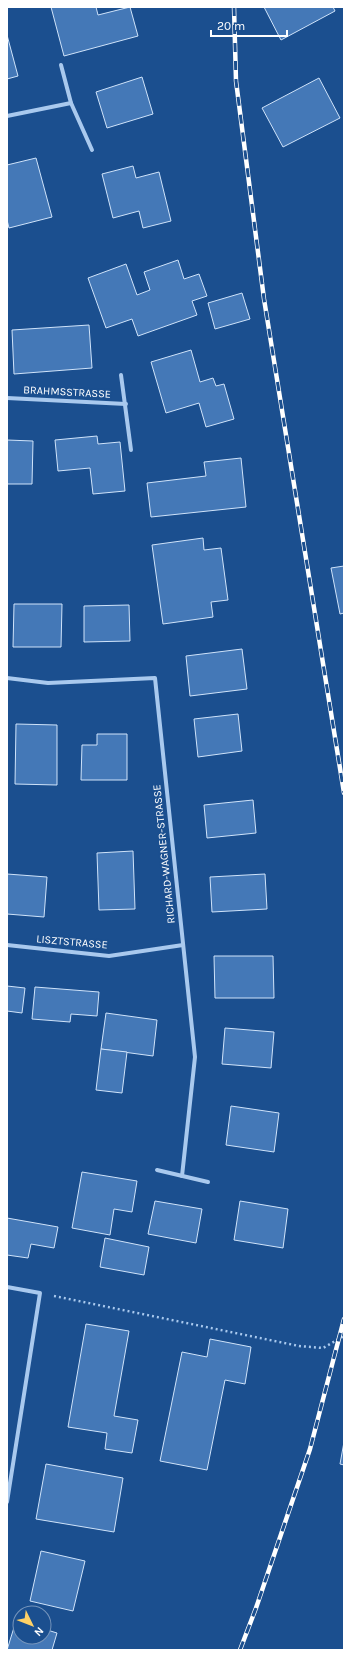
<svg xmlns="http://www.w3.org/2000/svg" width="351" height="1657" viewBox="0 0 351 1657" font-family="Karla,sans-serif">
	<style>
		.building { fill: #4478b7; stroke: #cfe3fa }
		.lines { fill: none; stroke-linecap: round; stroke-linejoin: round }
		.path { stroke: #a9c9ee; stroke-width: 2.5; stroke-dasharray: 2 3; stroke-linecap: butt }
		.minor { stroke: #a9c9ee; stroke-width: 4 }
		.rail-casing { stroke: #fff; stroke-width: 4.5 }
		.rail { stroke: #1b4f8f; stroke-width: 3; stroke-dasharray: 9; stroke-linecap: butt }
		.labels { text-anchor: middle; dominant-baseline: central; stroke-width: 4; stroke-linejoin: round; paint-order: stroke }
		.street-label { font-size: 11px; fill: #fff; stroke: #1b4f8f }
	</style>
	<rect width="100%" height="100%" fill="#1b4f8f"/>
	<g class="building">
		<polygon points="51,7 96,7 98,15 130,7 138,36 64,56"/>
		<polygon points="264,7 333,7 335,11 281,40"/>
		<polygon points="7,35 18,76 7,79"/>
		<polygon points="142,77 153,114 107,128 96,92"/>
		<polygon points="319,78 340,118 283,147 262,108"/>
		<polygon points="36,158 52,217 9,228 7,220 7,165"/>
		<polygon points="133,166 136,178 159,172 171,221 143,228 139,211 113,218 102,174"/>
		<polygon points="178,260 184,279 199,274 207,296 192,301 197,315 138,336 132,319 106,328 88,278 126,264 137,295 150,290 144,272"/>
		<polygon points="242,293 250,319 215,329 208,303"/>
		<polygon points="89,325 92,368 14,374 12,330"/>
		<polygon points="191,350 200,382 213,378 216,386 224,384 234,419 206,427 199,403 166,413 151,362"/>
		<polygon points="97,436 98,444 120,442 125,491 93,494 90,468 58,471 55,440"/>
		<polygon points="7,440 33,441 32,484 7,484"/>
		<polygon points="241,458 246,507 151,517 147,483 206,476 204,462"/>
		<polygon points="203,538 204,550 221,548 228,600 211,602 213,617 163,624 152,545"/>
		<polygon points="344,566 344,613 340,614 331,568"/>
		<polygon points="14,604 62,604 61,647 13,647"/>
		<polygon points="129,605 130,641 84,642 84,606"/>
		<polygon points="242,649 247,689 190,696 186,656"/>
		<polygon points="238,714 242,751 198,757 194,719"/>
		<polygon points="16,724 57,725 57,785 15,784"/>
		<polygon points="97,734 127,734 127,780 81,780 82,745 97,745"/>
		<polygon points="253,800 256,833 207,838 204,805"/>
		<polygon points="133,851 135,909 99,910 97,853"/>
		<polygon points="7,874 47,877 44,917 7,914"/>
		<polygon points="265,874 267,909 212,912 210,877"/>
		<polygon points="214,956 273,956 274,998 215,998"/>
		<polygon points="7,986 25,988 22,1013 7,1011"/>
		<polygon points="35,987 99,992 97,1016 71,1014 70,1022 32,1019"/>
		<polygon points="106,1013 157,1020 153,1056 101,1049"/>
		<polygon points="225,1028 274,1032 271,1068 222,1064"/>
		<polygon points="101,1049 127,1052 122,1093 96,1090"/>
		<polygon points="231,1106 279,1113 274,1152 226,1145"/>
		<polygon points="82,1172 137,1181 132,1212 114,1209 110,1235 72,1228"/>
		<polygon points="155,1201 202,1209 196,1243 148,1234"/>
		<polygon points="240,1201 288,1209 283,1248 234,1240"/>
		<polygon points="7,1218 58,1227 54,1248 31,1244 28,1258 7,1255"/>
		<polygon points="105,1238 149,1247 144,1275 100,1267"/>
		<polygon points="86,1324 129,1331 114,1416 138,1420 132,1453 105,1449 107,1433 68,1427"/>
		<polygon points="210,1339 251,1347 245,1384 225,1380 207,1470 160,1461 182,1352 207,1357"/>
		<polygon points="344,1442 344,1465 340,1464"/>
		<polygon points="46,1464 123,1478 114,1532 36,1519"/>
		<polygon points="41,1551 85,1561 73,1611 30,1601"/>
		<polygon points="16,1621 20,1622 20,1637 44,1637 44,1629 57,1633 52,1650 7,1650"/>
	</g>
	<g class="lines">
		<polyline class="path" points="54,1296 299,1346 323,1348 344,1336"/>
		<g class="minor">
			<polyline points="61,65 71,103 92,150"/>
			<polyline points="7,116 71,103"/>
			<polyline points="121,375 131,450"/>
			<polyline points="7,398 126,404"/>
			<polyline points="7,678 48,683 155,678 195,1057 182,1176"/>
			<polyline points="7,945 109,956 183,945"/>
			<polyline points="157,1170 208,1182"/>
			<polyline points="7,1287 40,1293 7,1502"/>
		</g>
		<defs>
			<g id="rail">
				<polyline points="234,7 236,81 264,299 344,793"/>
				<polyline points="240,1650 256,1608 310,1449 344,1319"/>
			</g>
		</defs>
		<use href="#rail" class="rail-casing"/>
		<use href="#rail" class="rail"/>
	</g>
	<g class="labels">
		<g class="street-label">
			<text transform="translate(67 392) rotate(3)">BRAHMSSTRASSE</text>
			<text transform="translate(164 854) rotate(-96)">RICHARD-WAGNER-STRASSE</text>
			<text transform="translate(72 942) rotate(5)">LISZTSTRASSE</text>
		</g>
	</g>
	<rect width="351" height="1657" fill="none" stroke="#ffffff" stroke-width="16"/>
	<g transform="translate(32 1625) rotate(133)"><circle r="19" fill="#1b4f8f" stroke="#7695bc"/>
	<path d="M0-3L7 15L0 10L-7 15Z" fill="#ffd166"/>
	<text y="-6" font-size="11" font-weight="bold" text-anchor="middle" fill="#ffffff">N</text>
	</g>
	<path d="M211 30v6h76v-6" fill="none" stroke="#ffffff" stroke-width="2"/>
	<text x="217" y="30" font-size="12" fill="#ffffff" stroke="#1b4f8f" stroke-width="3" paint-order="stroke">20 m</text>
</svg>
